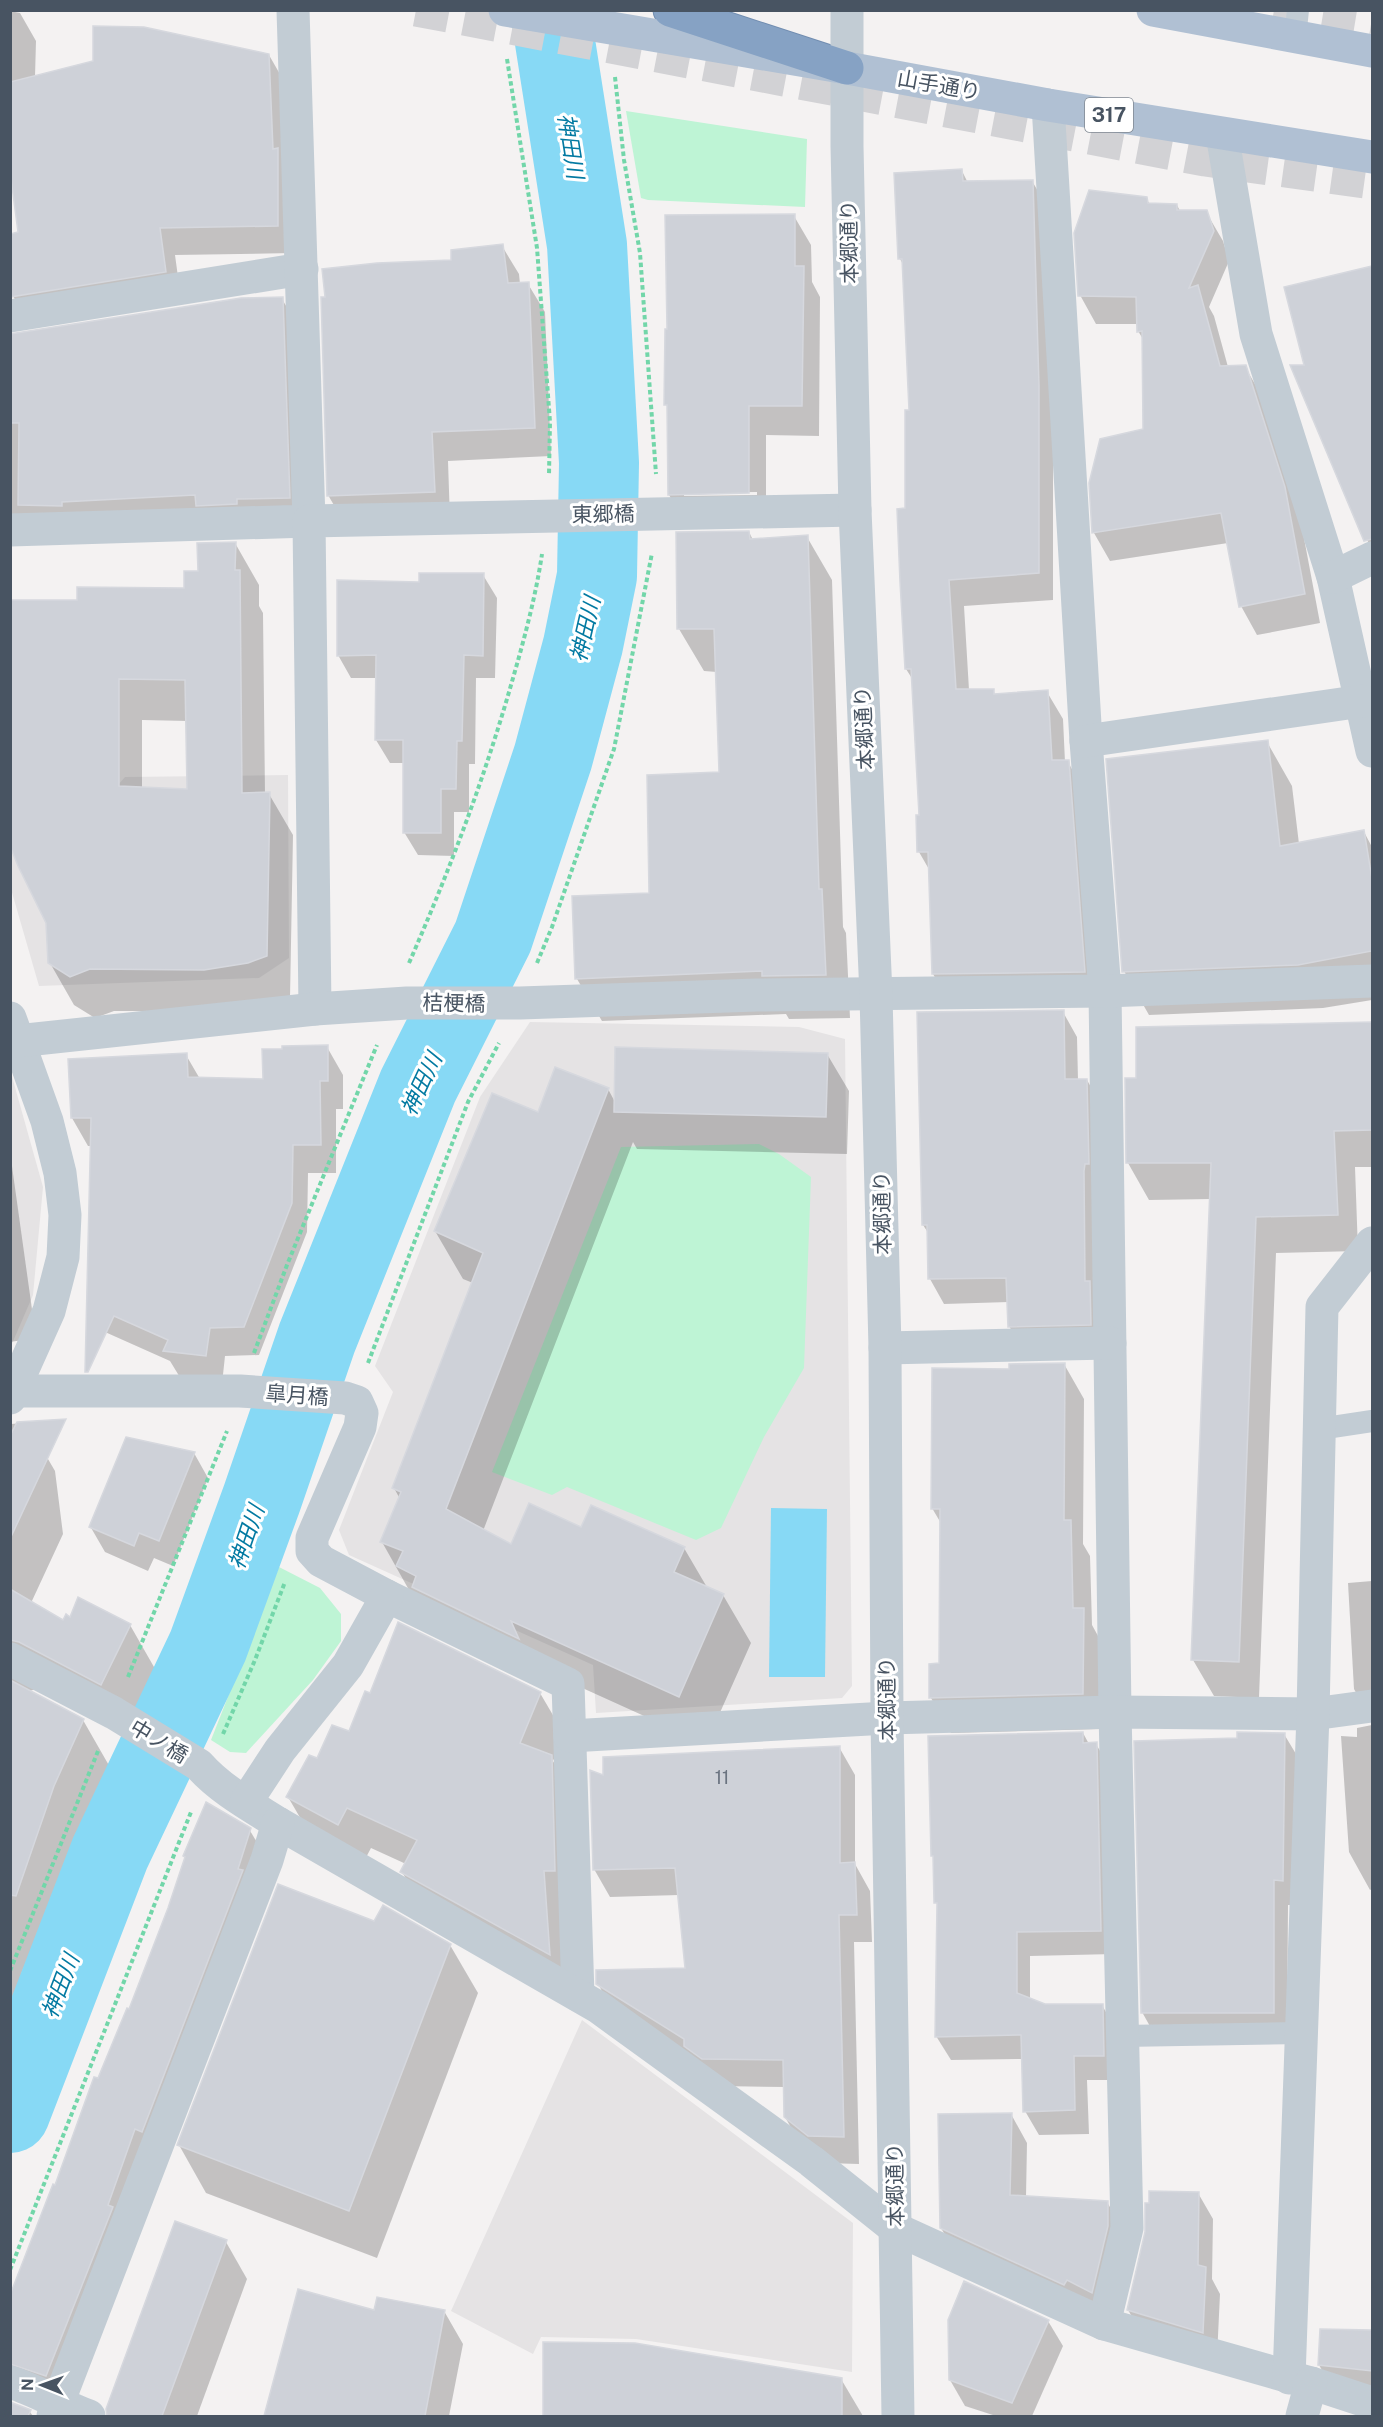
<svg xmlns="http://www.w3.org/2000/svg" width="1383" height="2427" viewBox="0 0 1383 2427" font-family="'Public Sans','Noto Sans JP',sans-serif">
	<style>
		.education { fill: #e5e3e4 }
		.green { fill: #bef4d5 }
		.water { fill: #87d9f5 }
		.shadow { fill: #0003; fill-rule: evenodd }
		.lines { fill: none; stroke-linecap: round; stroke-linejoin: round }
		.river { stroke: #87d9f5; stroke-width: 80 }
		.building { fill: #ced1d8; stroke: #d6d8de; stroke-width: 1.5; fill-rule: evenodd }
		.motorway-tunnel { stroke: #d2d2d5; stroke-width: 33; stroke-dasharray: 33 16; stroke-linecap: butt }
		.motorway-casing { stroke: #718db0; stroke-width: 35 }
		.path { stroke: #72d6a9; stroke-width: 4; stroke-dasharray: 4.5 3; stroke-linecap: butt }
		.service { stroke: #c2ccd4; stroke-width: 22 }
		.minor { stroke: #c2ccd4; stroke-width: 33 }
		.tertiary { stroke: #c2ccd4; stroke-width: 33 }
		.primary { stroke: #b0c0d3; stroke-width: 33 }
		.motorway { stroke: #86a2c4; stroke-width: 33 }
		.labels { text-anchor: middle; dominant-baseline: central; stroke-width: 6; stroke-linejoin: round; paint-order: stroke }
		.number-label { font-size: 18px; fill: #6a7380 }
		.shield { fill: #fff; stroke: #7f8791; stroke-width: 1.5 }
		.shield-label { font-size: 20px; font-weight: bold; fill: #485462 }
		.street-label { font-size: 21px; fill: #485462; stroke: #fff }
		.water-label { font-size: 22px; font-style: italic; fill: #037aa2; stroke: #fff }
	</style>
	<rect width="100%" height="100%" fill="#f4f2f2"/>
	<g class="education">
		<polygon points="288,775 289,958 259,978 39,986 11,889 11,792 110,794 125,777"/>
		<polygon points="530,1022 799,1027 845,1039 852,1686 842,1698 596,1713 593,1665 349,1555 339,1530 393,1392 375,1366 480,1097"/>
		<polygon points="11,1073 43,1187 33,1295 11,1346"/>
		<polygon points="582,2020 853,2223 852,2372 636,2339 541,2337 533,2354 451,2311"/>
	</g>
	<g class="green">
		<polygon points="626,111 807,139 805,207 648,200 641,198"/>
		<polygon points="759,1144 779,1154 811,1177 804,1368 764,1437 721,1528 696,1540 567,1487 552,1495 492,1472 621,1147"/>
		<polygon points="279,1567 320,1588 341,1614 341,1641 313,1680 246,1753 230,1752 211,1740"/>
	</g>
	<polygon class="water" points="771,1508 827,1509 825,1677 769,1677"/>
	<g class="shadow">
		<polygon points="10,11 20,13 36,41 35,77 94,62 269,55 285,83 293,253 175,255 181,299 29,324 13,296 19,234 10,173"/>
		<polygon points="962,171 968,183 1032,181 1048,208 1053,414 1053,600 964,606 969,690 993,691 996,695 1047,692 1063,719 1065,762 1068,762 1083,789 1099,999 949,1001 933,974 930,871 919,852 921,816 913,680 906,669 906,510 911,411 904,266 900,259"/>
		<polygon points="1146,199 1150,204 1177,205 1180,211 1206,212 1223,241 1229,261 1209,307 1214,316 1228,367 1245,367 1262,396 1300,517 1320,623 1257,635 1241,606 1228,543 1110,561 1094,533 1091,483 1145,430 1143,339 1138,331 1138,324 1096,324 1080,295"/>
		<path d="M 794,216 L 811,245 L 812,282 L 820,297 L 819,436 L 766,435 L 766,523 L 687,524 L 669,495 L 669,409 L 666,404 ZM 757,492 L 757,495 L 684,496 L 684,493 Z"/>
		<polygon points="502,246 519,274 520,284 528,284 545,312 551,456 448,461 450,520 345,524 328,495 453,262"/>
		<polygon points="1372,268 1372,549 1360,527 1306,366 1286,288"/>
		<polygon points="282,299 298,326 304,525 10,526 10,336"/>
		<polygon points="749,532 753,540 807,537 832,580 843,927 846,933 850,1018 789,1019 786,1014 602,1021 577,979 651,895 721,774 717,672 704,671 679,629"/>
		<path d="M 235,543 L 259,585 L 259,606 L 263,613 L 265,794 L 269,794 L 293,835 L 290,998 L 229,1011 L 114,1011 L 95,1018 L 74,1005 L 50,963 L 79,601 L 185,589 L 200,572 ZM 142,720 L 188,721 L 189,791 L 142,788 Z"/>
		<polygon points="483,575 497,598 495,678 476,678 475,764 469,764 469,812 454,812 454,856 418,855 404,832 405,763 390,763 376,740 378,678 351,678 338,655 421,583"/>
		<polygon points="1267,742 1292,786 1299,844 1250,870 1363,830 1372,847 1372,1000 1323,1008 1149,1015 1124,971"/>
		<polygon points="1063,1012 1077,1037 1078,1080 1087,1080 1101,1105 1104,1349 1024,1351 1009,1326 1009,1302 944,1304 930,1279 929,1234 923,1225"/>
		<polygon points="1372,1024 1372,1167 1355,1167 1358,1251 1276,1253 1259,1698 1214,1696 1193,1660 1211,1199 1149,1200 1128,1163 1126,1080 1137,1079 1137,1029"/>
		<polygon points="327,1047 343,1075 343,1109 336,1109 336,1173 308,1173 307,1232 259,1355 225,1356 222,1384 181,1379 170,1361 105,1332 92,1146 88,1146 72,1118 186,1055 200,1079 264,1081"/>
		<polygon points="827,1054 849,1091 847,1154 637,1149 633,1142 483,1531 511,1546 582,1529 684,1548 708,1589 723,1595 751,1643 706,1744 536,1667 409,1590 382,1542 400,1499 394,1488 473,1283 463,1279 435,1231 539,1114 608,1089 615,1102"/>
		<polygon points="10,1152 36,1338 10,1342"/>
		<polygon points="1064,1364 1084,1399 1083,1544 1090,1556 1092,1625 1103,1645 1103,1729 951,1733 931,1698 941,1665 942,1525 932,1508 1011,1371"/>
		<polygon points="27,1423 55,1471 63,1534 31,1603 63,1622 71,1619 130,1625 158,1674 129,1733 37,1689 29,1691 83,1720 111,1769 82,1835 61,1893 56,1891 21,1974 27,1984 10,2027 10,1424"/>
		<polygon points="194,1453 208,1478 173,1566 154,1558 148,1571 105,1552 90,1526"/>
		<polygon points="1372,1581 1372,1721 1354,1689 1348,1583"/>
		<polygon points="540,1693 564,1734 553,1761 574,1798 573,1995 426,1913 402,1872 406,1864 371,1848 362,1865 312,1838 288,1797 318,1760 349,1733 370,1695"/>
		<polygon points="1372,1725 1372,1889 1370,1890 1349,1852 1341,1736 1357,1737 1357,1728"/>
		<polygon points="1083,1733 1089,1744 1096,1744 1110,1768 1114,1954 1030,1956 1030,2000 1045,2005 1102,2005 1116,2030 1117,2080 1087,2080 1089,2134 1039,2135 1025,2111 1023,2059 951,2060 936,2036 939,1907 936,1902"/>
		<polygon points="1284,1734 1299,1759 1296,1905 1288,1905 1287,2037 1156,2037 1142,2012 1239,1740"/>
		<polygon points="839,1747 855,1775 855,1864 870,1891 872,1942 854,1942 859,2164 825,2163 801,2145 785,2117 785,2087 719,2086 614,2012 598,1984 686,1969 679,1895 610,1897 594,1869 604,1777"/>
		<polygon points="249,1829 264,1854 60,2399 10,2394 10,2299 99,2080 130,2011"/>
		<polygon points="375,1922 450,1945 478,1993 377,2258 206,2193 179,2145"/>
		<polygon points="1011,2114 1027,2143 1026,2197 1107,2202 1124,2231 1109,2321 958,2257 941,2228"/>
		<polygon points="1198,2193 1213,2219 1212,2279 1220,2294 1217,2357 1143,2335 1128,2310"/>
		<polygon points="226,2242 247,2279 197,2416 132,2416 115,2387"/>
		<polygon points="299,2291 375,2311 444,2311 463,2344 449,2416 265,2416"/>
		<polygon points="1048,2321 1063,2346 1032,2416 996,2416 965,2406 950,2380"/>
		<polygon points="1321,2331 1372,2332 1372,2393 1332,2387 1319,2365"/>
		<polygon points="545,2343 841,2379 863,2416 544,2416"/>
		<polygon points="10,2403 30,2412 33,2416 10,2416"/>
	</g>
	<g class="lines">
		<polyline class="river" points="10,2113 110,1853 208,1646 262,1498 317,1338 418,1086 493,937 553,757 583,645 597,576 599,463 587,245 550,10"/>
	</g>
	<g class="building">
		<polygon points="93,26 144,27 269,54 273,149 278,148 278,226 160,228 166,272 10,297 10,234 18,232 10,171 10,82 93,61"/>
		<polygon points="962,169 963,181 1033,180 1039,386 1039,573 949,580 956,689 994,689 994,694 1048,690 1052,760 1069,760 1085,972 932,974 928,852 917,852 916,815 919,815 911,669 905,669 900,582 897,509 905,508 905,410 909,410 902,259 898,259 894,173"/>
		<polygon points="1089,190 1147,197 1148,203 1177,204 1177,210 1207,210 1214,231 1189,288 1198,285 1220,366 1246,365 1285,487 1305,594 1239,607 1221,513 1092,533 1089,483 1100,439 1143,429 1142,331 1137,332 1136,297 1078,296 1074,233"/>
		<polygon points="795,214 795,266 804,266 802,406 749,406 749,493 668,495 667,405 664,405 665,329 667,329 665,215"/>
		<polygon points="503,244 508,283 529,282 535,428 432,432 435,492 327,496 321,297 325,297 322,269 377,263 451,260 451,250"/>
		<polygon points="1372,266 1372,539 1364,541 1290,365 1304,365 1284,287"/>
		<polygon points="283,297 290,498 237,499 237,504 196,506 195,495 62,502 62,506 18,505 19,423 10,423 10,334 241,298"/>
		<polygon points="749,531 750,539 808,535 819,889 822,889 826,975 762,976 762,971 575,979 572,896 649,893 647,775 719,772 714,629 677,629 676,532"/>
		<path d="M 236,542 L 235,570 L 240,570 L 242,793 L 270,792 L 267,956 L 248,963 L 204,970 L 90,969 L 70,977 L 48,963 L 46,923 L 18,866 L 10,846 L 10,600 L 77,600 L 77,587 L 184,588 L 184,571 L 198,571 L 197,543 ZM 119,679 L 185,680 L 187,789 L 119,786 Z"/>
		<polygon points="419,573 484,573 483,656 464,655 462,741 457,741 456,789 441,789 441,833 403,833 403,740 375,740 376,655 337,656 337,580 419,582"/>
		<polygon points="1268,740 1280,846 1364,830 1372,879 1372,951 1298,965 1122,972 1106,759"/>
		<polygon points="1064,1010 1065,1079 1087,1079 1089,1164 1085,1164 1084,1171 1085,1281 1090,1281 1091,1325 1008,1327 1006,1278 928,1279 927,1225 922,1225 917,1012"/>
		<polygon points="1372,1022 1372,1130 1334,1131 1338,1215 1256,1217 1239,1662 1191,1660 1211,1163 1126,1163 1125,1078 1136,1078 1136,1027"/>
		<polygon points="328,1045 328,1081 320,1081 321,1145 293,1145 292,1203 244,1327 210,1328 206,1356 163,1351 168,1340 114,1316 88,1372 85,1372 91,1118 71,1118 68,1059 187,1053 188,1077 263,1079 262,1049 282,1049 282,1046"/>
		<polygon points="615,1047 828,1053 826,1117 614,1112"/>
		<polygon points="555,1067 609,1088 446,1509 511,1544 529,1503 581,1527 591,1505 685,1547 674,1572 724,1594 679,1697 511,1621 519,1639 412,1587 416,1576 396,1566 403,1551 380,1542 401,1492 392,1488 483,1253 434,1231 492,1093 538,1112"/>
		<polygon points="1065,1363 1064,1520 1071,1520 1073,1608 1084,1608 1083,1694 929,1698 929,1664 939,1663 940,1509 931,1509 932,1368 1009,1369 1009,1364"/>
		<polygon points="66,1419 10,1539 10,1436 17,1422"/>
		<polygon points="126,1437 195,1452 159,1541 139,1533 134,1546 89,1527"/>
		<polygon points="10,1589 63,1620 66,1614 70,1617 78,1597 131,1624 101,1685 19,1642 10,1640"/>
		<polygon points="398,1622 541,1692 520,1743 552,1755 555,1871 544,1871 550,1955 400,1872 417,1840 347,1808 338,1825 286,1797 309,1755 317,1758 332,1725 349,1731 365,1691 370,1693"/>
		<polygon points="10,1680 84,1719 54,1786 16,1896 10,1895"/>
		<polygon points="1083,1732 1083,1743 1097,1742 1101,1931 1017,1932 1017,1993 1045,2004 1103,2004 1104,2056 1074,2056 1075,2110 1023,2112 1021,2035 935,2037 937,1903 934,1903 933,1856 931,1856 928,1736"/>
		<polygon points="1237,1732 1285,1733 1283,1881 1274,1880 1274,2013 1141,2013 1134,1741 1237,1738"/>
		<polygon points="840,1746 840,1863 855,1862 857,1915 839,1915 844,2137 808,2136 784,2117 783,2060 702,2059 684,2046 684,2039 596,1984 596,1970 685,1968 675,1868 593,1870 590,1770 603,1775 603,1757"/>
		<polygon points="206,1802 251,1828 238,1869 243,1870 142,2132 135,2129 108,2205 113,2207 46,2376 10,2364 10,2295 53,2184 55,2185 94,2077 98,2078 127,2008 129,2009 168,1908 185,1857 183,1856"/>
		<polygon points="278,1884 374,1921 383,1905 451,1944 349,2211 177,2145"/>
		<polygon points="1012,2113 1010,2195 1108,2201 1108,2226 1092,2293 1067,2280 1064,2285 940,2228 938,2114"/>
		<polygon points="1149,2191 1199,2192 1198,2265 1206,2267 1203,2333 1127,2310 1145,2232 1145,2203 1149,2203"/>
		<polygon points="175,2221 227,2240 162,2416 107,2416 106,2409"/>
		<polygon points="964,2281 1049,2320 1012,2403 949,2380 948,2320"/>
		<polygon points="298,2289 374,2310 377,2297 445,2310 425,2416 264,2416"/>
		<polygon points="1320,2329 1372,2330 1372,2371 1318,2365"/>
		<polygon points="543,2342 635,2343 842,2378 842,2416 543,2416"/>
		<polygon points="10,2402 31,2410 28,2416 10,2416"/>
	</g>
	<g class="lines">
		<g class="motorway-tunnel">
			<polyline points="416,10 1205,160 1372,183"/>
			<polyline points="1274,10 1372,26"/>
		</g>
		<defs>
			<polyline id="motorway" points="670,10 847,68"/>
		</defs>
		<use href="#motorway" class="motorway-casing"/>
		<g class="path">
			<polyline points="507,59 537,248 550,422 549,475"/>
			<polyline points="615,77 624,160 640,253 656,474"/>
			<path d="M 409,963 C 448,874 482,785 509,692 C 522,647 535,601 542,554"/>
			<polyline points="537,963 552,927 614,749 652,553"/>
			<polyline points="254,1353 287,1265 377,1045"/>
			<polyline points="368,1363 468,1102 499,1043"/>
			<polyline points="128,1677 227,1431"/>
			<polyline points="223,1734 255,1660 285,1582"/>
			<polyline points="10,1971 98,1751"/>
			<polyline points="10,2270 191,1812"/>
		</g>
		<g class="service">
			<polyline points="1295,38 1298,10"/>
			<polyline points="1319,1429 1372,1421"/>
			<polyline points="1122,2036 1302,2033"/>
		</g>
		<g class="minor">
			<polyline points="1048,105 1086,741 1105,991 1115,1712 1127,2228 1104,2324"/>
			<polyline points="1222,134 1256,334 1333,577 1372,751"/>
			<polyline points="10,316 302,269"/>
			<polyline points="10,530 309,521 293,10"/>
			<polyline points="1333,577 1372,558"/>
			<polyline points="1086,741 1362,701"/>
			<polyline points="315,1009 309,521 855,510"/>
			<polyline points="10,1018 47,1121 60,1173 65,1215 63,1257 49,1311 10,1398"/>
			<polyline points="17,1041 315,1009 407,1003 520,1003 757,995 1105,991 1372,981"/>
			<polyline points="885,1348 1110,1343"/>
			<polyline points="15,1391 240,1391 345,1398 357,1402 362,1413 360,1427 312,1538 312,1551 321,1561 387,1596 568,1684 578,1995"/>
			<path d="M 10,1659 L 114,1713 L 199,1765 C 220,1789 251,1806 278,1823 L 598,2007 L 811,2161 L 896,2229 L 1104,2324 L 1311,2383 L 1372,2403"/>
			<polyline points="570,1736 887,1718 1115,1712 1313,1714 1372,1706"/>
			<polyline points="246,1802 280,1750 348,1665 387,1596"/>
			<polyline points="1289,2378 1313,1714 1322,1307 1372,1243"/>
			<path d="M 10,2382 C 38,2391 62,2406 89,2416"/>
			<polyline points="53,2416 267,1860 278,1823"/>
			<polyline points="1302,2416 1311,2383"/>
		</g>
		<polyline class="tertiary" points="847,10 847,146 855,510 876,995 885,1348 887,1718 898,2416"/>
		<g class="primary">
			<polyline points="505,10 847,68 1048,105 1372,157"/>
			<polyline points="1153,10 1372,51"/>
		</g>
		<use href="#motorway" class="motorway"/>
	</g>
	<g class="labels">
		<g class="number-label">
			<text x="722" y="1777">11</text>
		</g>
		<rect class="shield" x="1085" y="98" width="48" height="34" rx="4.5"/>
		<g class="shield-label">
			<text x="1109" y="115">317</text>
		</g>
		<g class="street-label">
			<text transform="translate(939 85) rotate(10)">山手通り</text>
			<text transform="translate(849 242) rotate(-91)">本郷通り</text>
			<text transform="translate(603 514) rotate(-1)">東郷橋</text>
			<text transform="translate(864 728) rotate(-93)">本郷通り</text>
			<text transform="translate(454 1003) rotate(1)">桔梗橋</text>
			<text transform="translate(882 1213) rotate(-91)">本郷通り</text>
			<text transform="translate(297 1395) rotate(4)">皐月橋</text>
			<text transform="translate(887 1699) rotate(-91)">本郷通り</text>
			<text transform="translate(159 1741) rotate(31)">中ノ橋</text>
			<text transform="translate(895 2185) rotate(-91)">本郷通り</text>
		</g>
		<g class="water-label">
			<text transform="translate(571 146) rotate(81)">神田川</text>
			<text transform="translate(585 629) rotate(-77)">神田川</text>
			<text transform="translate(421 1084) rotate(-65)">神田川</text>
			<text transform="translate(246 1537) rotate(-71)">神田川</text>
			<text transform="translate(60 1986) rotate(-69)">神田川</text>
		</g>
	</g>
	<rect width="1383" height="2427" fill="none" stroke="#485462" stroke-width="24"/>
	<g transform="translate(42 2385) rotate(271)" stroke="#ffffff" stroke-width="4.5" paint-order="stroke">
	<path d="M0-4.5L10 22L0 15L-10 22Z" fill="#485462"/>
	<text y="-9" font-size="16" font-weight="bold" text-anchor="middle" fill="#485462">N</text>
	</g>
</svg>
